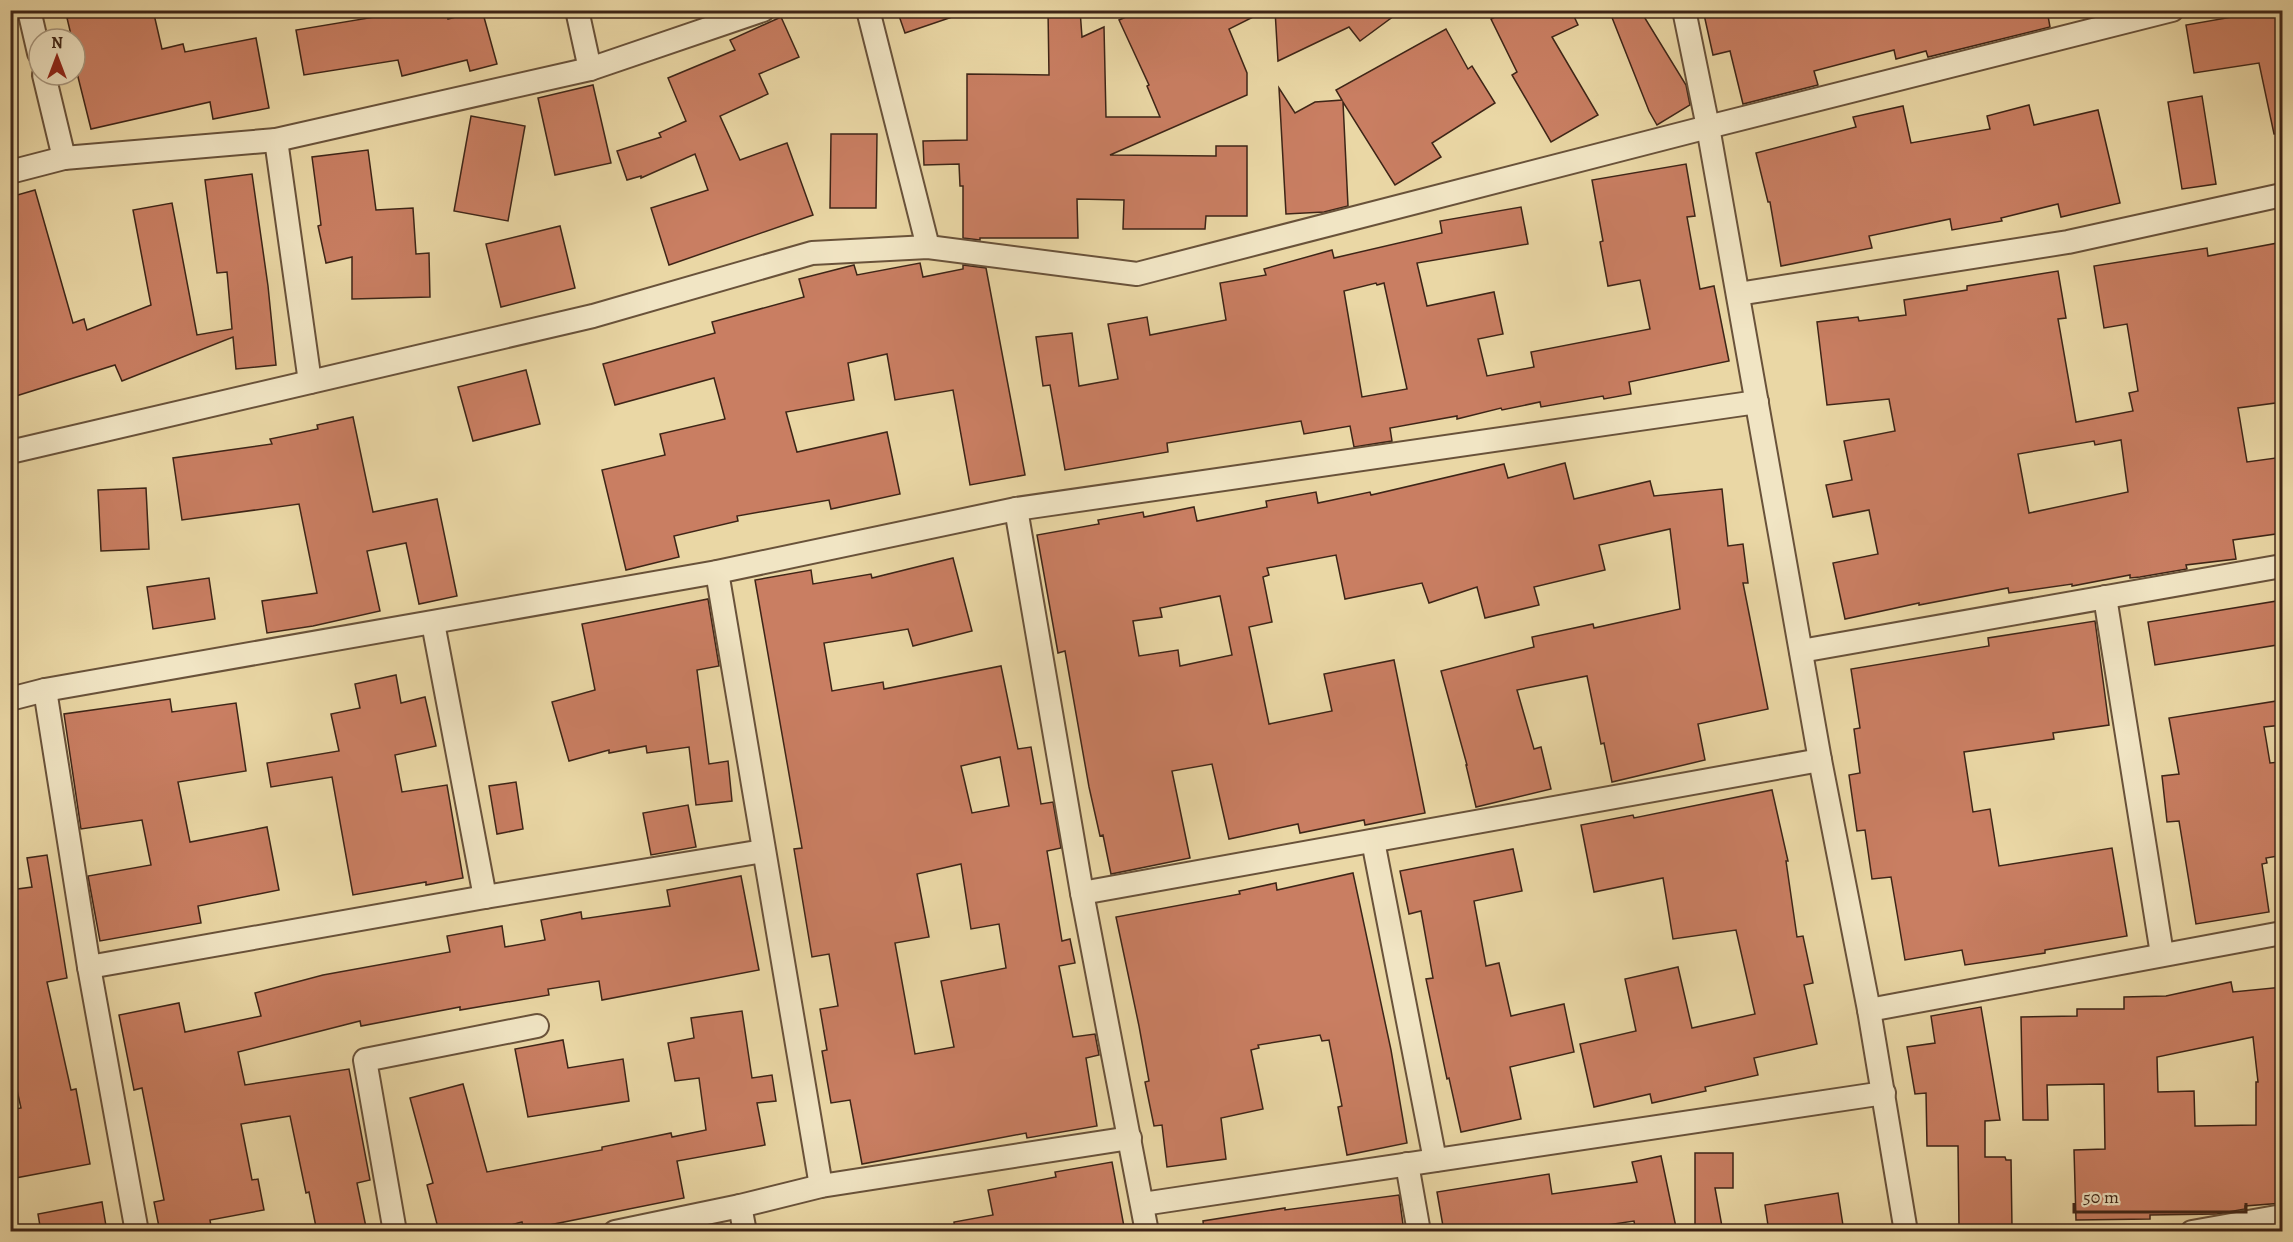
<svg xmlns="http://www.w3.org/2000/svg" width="2293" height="1242" viewBox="0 0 2293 1242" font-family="Alegreya,serif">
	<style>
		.building { fill: #c97e62; stroke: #3e2517; stroke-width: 1.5; fill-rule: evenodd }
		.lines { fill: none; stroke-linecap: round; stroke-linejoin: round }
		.minor-casing { stroke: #69523a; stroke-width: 26 }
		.minor { stroke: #f1e5c4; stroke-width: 22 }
	</style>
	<rect width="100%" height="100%" fill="#ead7a5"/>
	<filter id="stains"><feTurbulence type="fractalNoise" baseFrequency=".00333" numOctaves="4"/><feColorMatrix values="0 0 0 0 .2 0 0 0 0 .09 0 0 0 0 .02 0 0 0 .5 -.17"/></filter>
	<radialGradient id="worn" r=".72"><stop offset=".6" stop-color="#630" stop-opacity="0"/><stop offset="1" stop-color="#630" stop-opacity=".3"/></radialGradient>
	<g class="building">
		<polygon points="99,10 153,10 162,49 183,44 185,52 256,38 269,108 213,119 210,102 91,129 76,69 79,68 75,53 75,39 72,39 67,18"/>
		<polygon points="386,10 446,10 448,19 482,10 497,64 470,71 467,60 402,76 398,60 304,75 296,30 387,15"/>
		<polygon points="897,10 960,10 961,14 905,33"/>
		<polygon points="1048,10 1080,10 1082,37 1104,27 1106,117 1160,117 1147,86 1149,85 1119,20 1142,10 1267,10 1229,29 1247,73 1247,95 1110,155 1216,156 1216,146 1247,146 1247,216 1206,216 1205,229 1123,229 1124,200 1077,199 1078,238 980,238 980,240 963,238 963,186 960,186 959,164 924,165 923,141 967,140 967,74 1049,75"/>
		<polygon points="1275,10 1402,10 1360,41 1349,27 1278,61"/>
		<polygon points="1509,10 1571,10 1578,25 1552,37 1598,115 1551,142 1512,75 1517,72 1491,19"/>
		<polygon points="1609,10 1640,10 1686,85 1690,105 1657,125 1649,111"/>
		<polygon points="1703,10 2047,10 2050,27 1928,57 1926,51 1896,59 1894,50 1814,71 1818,85 1743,104 1730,51 1713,55"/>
		<polygon points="2272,10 2283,10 2283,133 2274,134 2259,63 2194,73 2186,25"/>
		<polygon points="781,17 799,57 759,74 768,94 720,116 740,160 787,143 813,215 669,265 651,208 708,190 695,154 641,178 641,176 627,180 617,151 661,137 659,133 686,121 668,78 735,50 730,40"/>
		<polygon points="1446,29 1468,69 1472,66 1495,103 1432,143 1441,157 1395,185 1343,102 1348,206 1324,212 1286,214 1279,88 1295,113 1315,102 1342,100 1336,90"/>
		<polygon points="593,85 611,163 555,175 538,98"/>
		<polygon points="2202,96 2216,184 2182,189 2168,102"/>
		<polygon points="2029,105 2034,125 2098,110 2120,203 2061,217 2058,204 2001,218 2002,221 1952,230 1950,219 1869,236 1872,248 1781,266 1770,202 1768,202 1756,153 1856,127 1853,117 1903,106 1911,143 1990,129 1987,116"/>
		<polygon points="471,116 525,126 508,221 454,211"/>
		<polygon points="831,134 877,134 876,208 830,208"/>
		<polygon points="368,150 376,210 413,208 416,254 429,253 430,297 352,299 352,257 326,263 318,226 321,225 312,157"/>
		<path d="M 1686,164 L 1695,216 L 1687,217 L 1700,289 L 1714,286 L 1729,361 L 1629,382 L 1631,394 L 1604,399 L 1603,396 L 1541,407 L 1540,402 L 1502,410 L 1501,408 L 1457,419 L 1457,416 L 1390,428 L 1392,441 L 1379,443 L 1354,447 L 1350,426 L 1304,434 L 1301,421 L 1167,443 L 1168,452 L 1065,470 L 1050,385 L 1043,386 L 1036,337 L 1072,333 L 1079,386 L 1118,379 L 1108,324 L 1147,317 L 1150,335 L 1226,320 L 1220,283 L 1266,275 L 1264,269 L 1332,250 L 1334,258 L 1442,233 L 1440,221 L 1521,207 L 1528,244 L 1417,263 L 1427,306 L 1494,292 L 1503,334 L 1478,339 L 1487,376 L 1534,367 L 1531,352 L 1650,329 L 1640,280 L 1608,286 L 1600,242 L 1603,241 L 1592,180 ZM 1376,283 L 1377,285 L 1384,283 L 1407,389 L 1362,397 L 1344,291 Z"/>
		<polygon points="252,174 268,286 276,365 236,369 233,337 122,381 115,365 16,396 10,377 10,197 35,190 73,323 84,319 87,330 151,305 133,210 172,203 197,335 232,329 227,272 217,273 205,180"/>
		<polygon points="560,226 575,288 501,307 486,244"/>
		<path d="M 2283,242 L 2283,402 L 2238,408 L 2247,462 L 2283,457 L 2283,533 L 2233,540 L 2236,559 L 2186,565 L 2187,569 L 2140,577 L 2130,578 L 2130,575 L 2072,586 L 2072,584 L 2009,593 L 2008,588 L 1919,605 L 1919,603 L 1845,619 L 1833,563 L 1878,554 L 1869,510 L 1833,517 L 1826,485 L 1852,480 L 1844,441 L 1895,431 L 1889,399 L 1827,405 L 1817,322 L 1858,317 L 1859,321 L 1906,315 L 1904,300 L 1967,290 L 1967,286 L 2058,271 L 2066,318 L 2058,319 L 2076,422 L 2133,411 L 2129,393 L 2138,391 L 2127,324 L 2104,328 L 2094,266 L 2207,248 L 2208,256 ZM 2121,440 L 2128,492 L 2029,513 L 2018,454 L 2094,441 L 2095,445 Z"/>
		<polygon points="920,263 923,277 963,269 963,265 986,268 1025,475 970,485 953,390 895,400 887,354 848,363 854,400 786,412 797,452 887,432 900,494 831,509 829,500 737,516 738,521 674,536 679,557 626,570 602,470 665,455 660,434 725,419 714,378 615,405 603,364 715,333 712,322 804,297 799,279 854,265 857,275"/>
		<polygon points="526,370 540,424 473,441 458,387"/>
		<polygon points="353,417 373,512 437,499 457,596 419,604 406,543 367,551 380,611 313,626 267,633 262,601 317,593 299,504 182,520 173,458 272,444 270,439 318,429 317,425"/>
		<path d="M 1565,463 L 1574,499 L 1650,481 L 1654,496 L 1722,489 L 1728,546 L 1743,544 L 1748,583 L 1743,583 L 1768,709 L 1698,724 L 1705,760 L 1612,782 L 1604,743 L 1601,744 L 1587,676 L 1517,690 L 1534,749 L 1541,747 L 1551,789 L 1476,807 L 1466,765 L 1467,765 L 1441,671 L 1534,647 L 1532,637 L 1593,624 L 1594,628 L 1680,609 L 1670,529 L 1599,545 L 1605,570 L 1534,587 L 1539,605 L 1485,618 L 1477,587 L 1429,603 L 1422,583 L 1345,599 L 1336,555 L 1267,568 L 1269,575 L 1263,577 L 1272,622 L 1249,627 L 1269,724 L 1332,711 L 1324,674 L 1394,660 L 1425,813 L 1365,825 L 1364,820 L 1300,833 L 1298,824 L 1229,839 L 1212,764 L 1172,771 L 1190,858 L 1111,874 L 1103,835 L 1100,836 L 1089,787 L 1065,651 L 1058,653 L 1037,535 L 1099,524 L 1098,520 L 1143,512 L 1144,517 L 1194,507 L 1197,521 L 1267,507 L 1266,501 L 1316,492 L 1318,503 L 1370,492 L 1371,495 L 1504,464 L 1508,478 ZM 1220,596 L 1232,655 L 1180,666 L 1178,650 L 1139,656 L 1133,621 L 1162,617 L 1160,608 Z"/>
		<polygon points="146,488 149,549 101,551 98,490"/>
		<path d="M 953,558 L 972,631 L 913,646 L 908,629 L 824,643 L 832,691 L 883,682 L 884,689 L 1001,666 L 1018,749 L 1031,747 L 1041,804 L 1053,802 L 1061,848 L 1047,851 L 1062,941 L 1070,939 L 1075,963 L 1059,966 L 1073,1037 L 1095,1034 L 1099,1055 L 1086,1058 L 1097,1126 L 1027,1138 L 1026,1133 L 862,1164 L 850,1100 L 831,1103 L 822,1051 L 827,1050 L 820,1009 L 838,1006 L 829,954 L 812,957 L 794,849 L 802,848 L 755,580 L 811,570 L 813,584 L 871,574 L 872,578 ZM 1000,757 L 1009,806 L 972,813 L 961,766 ZM 961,864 L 971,929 L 999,924 L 1006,968 L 941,981 L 954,1047 L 915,1054 L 895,943 L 929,937 L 917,874 Z"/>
		<polygon points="209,578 215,619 153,629 147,587"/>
		<polygon points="708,599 719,666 697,670 709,764 728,761 732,801 696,805 689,747 647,753 646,746 609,753 609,750 569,761 552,702 595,690 582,624"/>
		<polygon points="2283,600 2283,644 2155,665 2148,622"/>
		<polygon points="2095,621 2109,725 2053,733 2054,739 1964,752 1973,812 1990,809 1999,866 2112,848 2127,936 2045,950 2045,953 1965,965 1962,950 1905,960 1891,877 1872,879 1865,830 1857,831 1849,775 1860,773 1854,729 1860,728 1851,669 1989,646 1988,638"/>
		<polygon points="396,675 401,703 425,697 436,746 395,755 402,792 447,785 463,878 426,885 426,882 353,895 332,777 271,787 267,763 339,751 331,714 360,708 355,684"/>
		<polygon points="170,699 172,712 236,703 246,771 178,782 190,842 267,827 279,890 198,906 201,923 100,941 88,876 151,865 142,820 81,829 64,714"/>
		<polygon points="2283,700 2283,725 2264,727 2270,763 2280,762 2283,784 2283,855 2266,858 2267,863 2262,864 2269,912 2196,924 2179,821 2167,822 2162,776 2179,774 2169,718"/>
		<polygon points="516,782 523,829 497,834 489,786"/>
		<polygon points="1772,790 1788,861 1786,861 1797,937 1803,936 1813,983 1804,985 1817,1044 1754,1058 1758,1075 1705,1087 1706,1091 1652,1103 1650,1094 1594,1107 1580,1044 1636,1031 1625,979 1678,967 1692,1028 1755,1014 1736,930 1673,939 1663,878 1594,892 1581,825 1633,815 1634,818"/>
		<polygon points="688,805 696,847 651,855 643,813"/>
		<polygon points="1513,849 1522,891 1474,901 1486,966 1499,963 1511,1016 1564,1004 1574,1052 1510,1067 1521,1119 1461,1132 1449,1078 1447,1079 1426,979 1433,978 1421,911 1409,914 1400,871"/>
		<polygon points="47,855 67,978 47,982 71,1090 76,1089 90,1164 10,1179 10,1110 21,1108 10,1059 10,890 32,887 27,858"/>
		<polygon points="1353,873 1391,1050 1407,1143 1347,1155 1338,1107 1342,1106 1329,1040 1322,1041 1320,1035 1258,1045 1259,1048 1251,1050 1263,1109 1221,1118 1226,1159 1167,1167 1162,1125 1154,1126 1145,1082 1149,1081 1139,1026 1116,917 1240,894 1239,891 1276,883 1277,890"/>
		<polygon points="741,876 759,970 602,1000 599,981 548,989 549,995 460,1010 460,1007 361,1026 360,1021 238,1052 245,1085 349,1069 370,1180 357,1183 367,1232 317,1232 309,1192 306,1193 290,1116 241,1124 252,1180 258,1179 264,1210 210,1220 212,1232 160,1232 154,1202 164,1200 142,1088 134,1090 119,1015 179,1003 185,1032 261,1016 255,993 323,975 450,952 447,936 502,926 505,947 545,940 541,920 581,912 582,919 670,906 667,890"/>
		<path d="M 2231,982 L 2233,992 L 2283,987 L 2283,1203 L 2245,1206 L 2245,1209 L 2217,1214 L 2150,1215 L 2150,1219 L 2076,1220 L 2074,1150 L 2105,1149 L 2104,1084 L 2047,1085 L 2048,1120 L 2023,1120 L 2021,1017 L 2077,1016 L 2077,1009 L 2124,1009 L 2124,997 L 2166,996 ZM 2253,1037 L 2258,1082 L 2256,1082 L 2256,1125 L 2195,1126 L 2194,1091 L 2158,1092 L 2157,1057 Z"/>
		<polygon points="1981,1007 2000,1120 1985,1121 1985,1157 2005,1157 2006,1160 2011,1160 2012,1227 1959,1227 1958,1146 1927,1146 1926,1093 1915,1094 1907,1047 1935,1043 1931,1016"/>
		<polygon points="742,1011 752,1078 772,1075 776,1101 757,1103 765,1145 677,1161 684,1198 524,1230 522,1222 485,1232 439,1232 427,1185 433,1183 410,1098 463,1084 487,1172 602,1150 602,1147 671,1133 672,1137 706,1130 699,1078 675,1081 668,1043 694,1038 691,1018"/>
		<polygon points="563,1040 568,1068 623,1059 629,1101 528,1117 515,1049"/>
		<polygon points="1695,1153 1733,1153 1733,1188 1715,1188 1723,1232 1695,1232"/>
		<polygon points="1661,1156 1677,1232 1636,1232 1634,1221 1559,1232 1444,1232 1437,1192 1549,1174 1552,1194 1637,1182 1632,1162"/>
		<polygon points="1112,1162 1125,1232 955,1232 954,1222 993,1215 988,1190 1056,1177 1055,1172"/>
		<polygon points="1838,1193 1844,1232 1769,1232 1765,1205"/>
		<polygon points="1399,1195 1404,1232 1204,1232 1203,1221 1285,1208 1285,1210"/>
		<polygon points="102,1202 107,1232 41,1232 38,1214"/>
	</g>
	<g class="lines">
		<defs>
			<g id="minor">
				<polyline points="29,10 39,53"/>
				<polyline points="577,10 590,69"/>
				<polyline points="868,10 928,247"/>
				<polyline points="1684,10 1708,127 1820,760 1869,1010 1906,1232"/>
				<polyline points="44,75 64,158"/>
				<polyline points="276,140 310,382"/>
				<polyline points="10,172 64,158 276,140 590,69 763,10"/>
				<polyline points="1738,294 2068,242 2282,195"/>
				<polyline points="10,452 593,316 812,253 928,247 1137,274 1708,127 2172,10"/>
				<polyline points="1016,509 1082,893 1147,1232"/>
				<polyline points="717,572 821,1186"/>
				<polyline points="2105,597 2162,954"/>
				<polyline points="433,623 485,897"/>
				<polyline points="1801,651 2282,566"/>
				<polyline points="45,690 89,967 137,1232"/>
				<polyline points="10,699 45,690 717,572 1016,509 1757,402"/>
				<polyline points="1373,841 1435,1160"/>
				<polyline points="1082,893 1820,760"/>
				<polyline points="89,967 485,897 763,851"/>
				<polyline points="1869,1010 2282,933"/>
				<polyline points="1407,1164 1419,1232"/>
				<polyline points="1143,1204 1884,1093"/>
				<polyline points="740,1206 745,1232"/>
				<polyline points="395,1232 365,1060 537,1026"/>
				<polyline points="615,1232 740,1206 821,1186 1130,1138"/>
				<polyline points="2192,1232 2282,1216"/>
			</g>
		</defs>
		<use href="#minor" class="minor-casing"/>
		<use href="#minor" class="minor"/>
	</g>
	<rect width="2293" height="1242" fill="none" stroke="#ead7a5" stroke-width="36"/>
	<rect x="12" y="12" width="2269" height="1218" fill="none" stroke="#3e2517" stroke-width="3"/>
	<rect x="18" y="18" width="2257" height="1206" fill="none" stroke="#3e2517" stroke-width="1.5"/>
	<g transform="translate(57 57)"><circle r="28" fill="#f1e5c4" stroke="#a9987f" stroke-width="1.5"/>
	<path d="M0-4.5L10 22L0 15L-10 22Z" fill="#8f2418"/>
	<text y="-9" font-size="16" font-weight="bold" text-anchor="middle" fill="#3e2517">N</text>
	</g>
	<path d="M2074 1203v9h172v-9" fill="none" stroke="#3e2517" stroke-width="3"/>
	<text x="2083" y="1203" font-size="18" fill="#3e2517" stroke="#f1e5c4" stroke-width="4.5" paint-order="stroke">50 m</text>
	<rect width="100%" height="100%" filter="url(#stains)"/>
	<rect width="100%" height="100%" fill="url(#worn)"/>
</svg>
